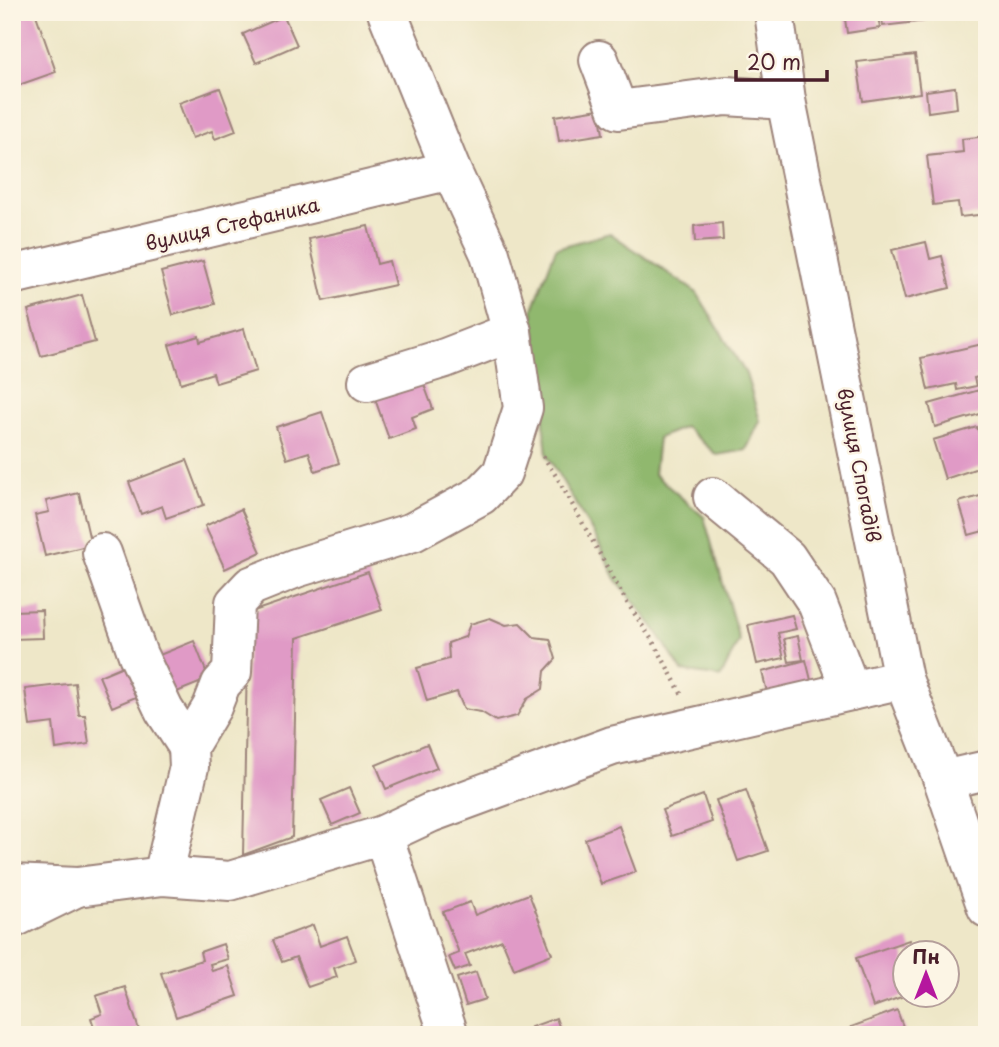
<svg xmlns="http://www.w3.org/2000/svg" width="999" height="1047" viewBox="0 0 999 1047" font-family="'Playpen Sans',sans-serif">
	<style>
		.forest { fill: #90b86e; stroke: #6d6c4c; stroke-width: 2 }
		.building { fill: #e09ac6 }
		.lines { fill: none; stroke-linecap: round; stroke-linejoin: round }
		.minor-casing { stroke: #9c837a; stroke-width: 42 }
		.path { stroke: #9c837a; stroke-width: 4.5; stroke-dasharray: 2 5; stroke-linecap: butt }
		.minor { stroke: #fff; stroke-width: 38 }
		.labels { text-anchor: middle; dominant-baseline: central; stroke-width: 5; stroke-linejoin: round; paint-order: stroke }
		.street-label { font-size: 19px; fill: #4a1f2b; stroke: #fcf5e5 }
	</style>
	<rect width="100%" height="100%" fill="#fcf5e5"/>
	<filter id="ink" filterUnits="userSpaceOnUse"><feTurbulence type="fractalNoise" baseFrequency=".0143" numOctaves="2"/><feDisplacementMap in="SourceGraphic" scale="14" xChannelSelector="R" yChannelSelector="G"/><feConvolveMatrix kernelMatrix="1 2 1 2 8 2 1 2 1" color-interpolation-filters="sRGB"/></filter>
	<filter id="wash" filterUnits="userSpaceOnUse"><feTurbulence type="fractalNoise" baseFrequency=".00686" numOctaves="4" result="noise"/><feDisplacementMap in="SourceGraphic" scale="28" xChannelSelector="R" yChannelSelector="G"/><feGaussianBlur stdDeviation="1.57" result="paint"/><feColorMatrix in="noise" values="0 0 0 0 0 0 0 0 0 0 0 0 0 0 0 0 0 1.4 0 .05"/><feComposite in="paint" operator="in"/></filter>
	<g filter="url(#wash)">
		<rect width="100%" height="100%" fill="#eee7c8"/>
		<polygon class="forest" points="610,233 697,293 746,374 760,421 746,450 717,455 685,427 658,438 654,474 704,517 739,640 721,677 682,671 655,629 616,579 596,538 547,455 533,309 556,248"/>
		<g id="blocks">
			<g class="building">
				<polygon points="12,12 35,12 56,72 16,86 12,75"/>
				<polygon points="844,12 877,12 880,28 847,33"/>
				<polygon points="881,12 924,12 925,21 883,26"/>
				<polygon points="284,16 297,45 256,63 243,34"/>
				<polygon points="915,55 920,93 863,101 857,62"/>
				<polygon points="955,87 957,108 928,112 926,91"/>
				<polygon points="220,88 236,131 215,139 212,131 192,138 179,103"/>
				<polygon points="599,109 603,134 559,141 555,116"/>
				<polygon points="987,136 987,214 960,217 958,202 933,205 927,156 963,152 962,139"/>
				<polygon points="722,223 723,240 695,242 694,226"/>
				<polygon points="368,226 377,264 389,261 395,285 323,301 309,239"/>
				<polygon points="926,242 930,259 942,256 950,288 905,299 892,250"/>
				<polygon points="203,261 215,304 173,315 161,272"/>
				<polygon points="82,295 95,342 41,356 28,310"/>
				<polygon points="244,329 256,371 216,383 213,373 181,383 169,345 199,336 200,342"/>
				<polygon points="987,343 987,375 974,378 976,386 957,390 956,384 928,390 921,358"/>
				<polygon points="422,379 433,409 412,417 416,429 389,439 374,396"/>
				<polygon points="983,389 987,412 935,427 929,404"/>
				<polygon points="322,412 339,463 315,471 309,452 287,459 276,427"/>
				<polygon points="977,427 979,433 987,431 987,465 945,479 933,440"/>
				<polygon points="187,460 204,505 166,518 162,506 141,514 129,482"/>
				<polygon points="79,493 91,545 45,556 35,515 49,512 46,501"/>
				<polygon points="987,494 987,530 969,535 959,502"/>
				<polygon points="241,509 261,552 225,569 205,526"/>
				<polygon points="368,572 382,610 297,638 292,837 243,855 248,613"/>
				<polygon points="42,610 43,638 12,639 12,611"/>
				<polygon points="792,615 796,629 778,633 784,658 757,664 748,625"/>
				<polygon points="490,618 506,625 520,623 534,637 550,639 556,659 545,671 543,689 527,699 517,716 496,721 481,712 464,709 457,692 427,701 417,668 449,659 448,643 465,637 470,624"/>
				<polygon points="798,636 803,660 789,662 784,639"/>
				<polygon points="194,641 209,679 167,696 152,658"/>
				<polygon points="806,660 812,684 768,696 762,672"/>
				<polygon points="130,663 143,694 112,707 99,676"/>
				<polygon points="75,683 79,715 85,715 89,744 56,749 53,723 30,726 25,689"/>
				<polygon points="427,744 437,768 386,789 376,765"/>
				<polygon points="349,788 360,813 332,825 321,800"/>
				<polygon points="746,790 768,851 738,861 716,800"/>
				<polygon points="703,795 712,822 672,836 662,810"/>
				<polygon points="619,826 636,872 601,884 585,839"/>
				<polygon points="529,894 552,954 514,969 502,940 465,954 470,966 455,971 449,957 459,953 443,912 470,902 475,915"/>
				<polygon points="313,925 320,946 347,936 356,960 334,968 337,977 308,987 296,957 282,962 273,940"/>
				<polygon points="909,940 913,953 904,953 904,996 873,1007 856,958"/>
				<polygon points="223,944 228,959 210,964 212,971 228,966 238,996 176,1017 161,973 202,960 200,952"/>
				<polygon points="476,972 485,999 466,1005 457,978"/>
				<polygon points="125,987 139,1030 122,1035 111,1035 110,1032 97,1035 91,1018 102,1014 96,996"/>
				<polygon points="897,1010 906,1035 854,1035 851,1027"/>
				<polygon points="556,1018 562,1035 534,1035 531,1027"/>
			</g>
		</g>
	</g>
	<g filter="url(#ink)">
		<use href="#blocks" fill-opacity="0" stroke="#9c837a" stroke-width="2"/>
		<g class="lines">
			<defs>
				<g id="minor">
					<polyline points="774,12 786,100 903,679 943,780 987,908"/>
					<polyline points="599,60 618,110 726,96 786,100"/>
					<polyline points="12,275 451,170"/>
					<polyline points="367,382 445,358 512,332"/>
					<polyline points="713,497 787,558 817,603 851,691"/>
					<polyline points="102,553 138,655 164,710 188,747"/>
					<polyline points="943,780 987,770"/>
					<polyline points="383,835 449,1035"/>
					<polyline points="163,876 189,767 188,747 212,707 221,684 232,672 235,603 251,586 296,568 413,532 481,495 502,473 523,408 512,332 490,254 451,170 387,12"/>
					<polyline points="12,884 77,887 163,876 230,881 383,835 430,813 612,746 903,679"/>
					<polyline points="12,919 75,888"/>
				</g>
			</defs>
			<use href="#minor" class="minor-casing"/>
			<polyline class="path" points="543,456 558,479 626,601 656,646 683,697"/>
			<use href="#minor" class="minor"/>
		</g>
	</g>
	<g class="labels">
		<g class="street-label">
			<text transform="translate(232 223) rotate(-13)">вулиця Стефаника</text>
			<text transform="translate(860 465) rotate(79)">вулиця Спогадів</text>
		</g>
	</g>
	<rect width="999" height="1047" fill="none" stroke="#fcf5e5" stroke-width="42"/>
	<g transform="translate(926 974)"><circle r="33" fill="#fcf5e5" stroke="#b59f9b" stroke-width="2"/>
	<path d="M0-5L12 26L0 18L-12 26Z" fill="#b5179e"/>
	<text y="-10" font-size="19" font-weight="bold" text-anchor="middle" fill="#4a1f2b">Пн</text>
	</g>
	<path d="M736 70v10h91v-10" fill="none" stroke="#4a1f2b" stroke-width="3.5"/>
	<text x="747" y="70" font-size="21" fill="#4a1f2b" stroke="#fcf5e5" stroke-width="5" paint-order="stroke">20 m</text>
</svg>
